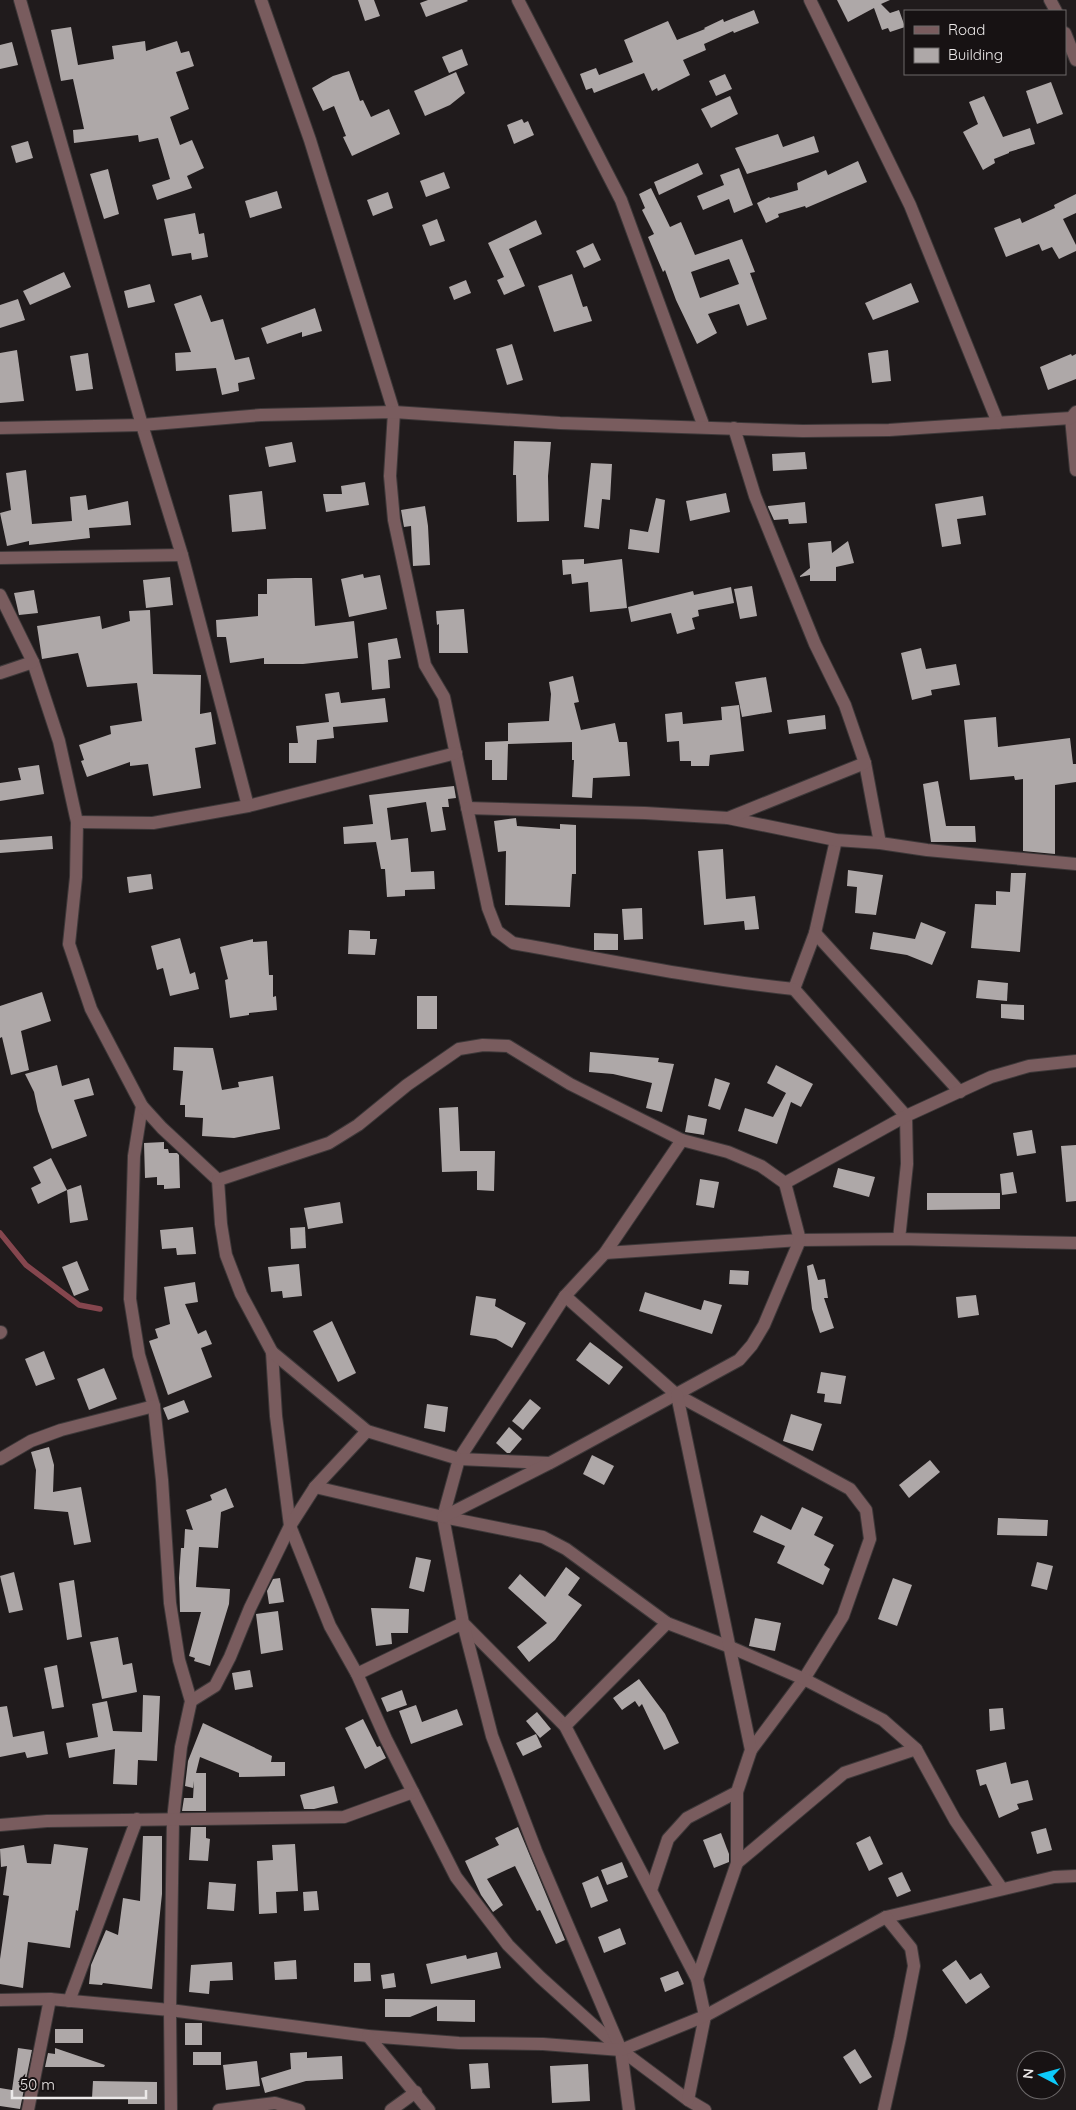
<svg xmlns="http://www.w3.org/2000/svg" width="1076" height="2110" viewBox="0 0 1076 2110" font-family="Quicksand,sans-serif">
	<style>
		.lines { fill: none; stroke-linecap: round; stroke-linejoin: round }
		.stream { stroke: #85464e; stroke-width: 5.5 }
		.building { fill: #aea8a8; fill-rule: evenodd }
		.minor-casing { stroke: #3d3839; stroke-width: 14 }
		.minor { stroke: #795c5e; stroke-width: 12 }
	</style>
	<rect width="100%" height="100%" fill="#201b1c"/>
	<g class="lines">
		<polyline class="stream" points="0,1233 26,1265 79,1305 100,1309"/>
	</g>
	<g class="building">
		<polygon points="358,0 374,0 380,16 365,21"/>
		<polygon points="428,0 467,0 468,1 426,17 420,3"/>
		<polygon points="837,0 890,0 881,4 890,13 899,10 905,27 890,32 888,28 882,30 874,8 848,22"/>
		<polygon points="754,10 759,23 734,33 733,31 704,44 706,50 683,60 690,75 658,91 657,88 652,91 644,73 594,93 592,88 586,90 580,74 596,68 599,75 633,62 624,40 668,21 677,40 705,29 704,28 723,19 724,22"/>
		<polygon points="71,27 78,65 114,59 112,46 145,41 146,51 177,41 181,53 189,51 194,66 176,72 189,109 170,117 180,145 192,140 204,168 187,176 192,188 157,200 152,185 170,179 158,138 139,142 138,135 74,143 73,130 84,129 73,79 61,81 51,30"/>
		<polygon points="12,42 18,65 0,69 0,45"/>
		<polygon points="462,49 468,65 449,73 442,57"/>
		<polygon points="349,71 360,101 363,100 371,117 389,109 400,134 352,156 343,137 346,136 334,106 323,111 312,88 333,76"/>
		<polygon points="456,72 465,93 450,105 425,116 414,91"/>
		<polygon points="725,74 732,89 716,96 709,81"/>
		<polygon points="1051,82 1063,114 1037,124 1026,91"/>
		<polygon points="730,96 738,114 711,128 701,109"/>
		<polygon points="984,96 1003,137 1030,128 1035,144 1009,152 1009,153 994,159 995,163 983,170 963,132 978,124 969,102"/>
		<polygon points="522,119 524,123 528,121 534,135 514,144 507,125"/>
		<polygon points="778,134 783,147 814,136 819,152 747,174 735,148"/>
		<polygon points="28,141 33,158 16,163 11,146"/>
		<polygon points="858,161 867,182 806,208 805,206 778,214 779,217 766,223 757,203 769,197 770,198 798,190 797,183 826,170 828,175"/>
		<polygon points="698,163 703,174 659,195 654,182"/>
		<polygon points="739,168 753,205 734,213 729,199 703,210 697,196 724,185 720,175"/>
		<polygon points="108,169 119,214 104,219 90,174"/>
		<polygon points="444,172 450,188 426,197 420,181"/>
		<path d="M 651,188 L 670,227 L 681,222 L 695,255 L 742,239 L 755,272 L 750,273 L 767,319 L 747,326 L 739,304 L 708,314 L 717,333 L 697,344 L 676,300 L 665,270 L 663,272 L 648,237 L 654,234 L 642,210 L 645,208 L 639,194 ZM 729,259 L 739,284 L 700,298 L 691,272 Z"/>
		<polygon points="277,191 282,208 250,218 245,201"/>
		<polygon points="388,192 393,208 373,216 367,200"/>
		<polygon points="1076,194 1076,213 1063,219 1076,245 1076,251 1059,259 1052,247 1042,251 1039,244 1006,257 994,228 1020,218 1022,223 1055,208 1054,205"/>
		<polygon points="195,213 199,234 204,233 208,257 192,260 191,253 172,256 164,219"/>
		<polygon points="437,219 445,241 430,246 422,225"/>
		<polygon points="536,220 542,234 509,249 525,286 504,295 497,280 504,277 488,243"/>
		<polygon points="593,243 601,260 584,268 576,251"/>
		<polygon points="64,272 71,287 30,305 23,291"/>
		<polygon points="572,274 583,307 587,306 592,321 554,332 538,286"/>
		<polygon points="466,280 471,293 454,300 449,287"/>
		<polygon points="911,283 919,302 873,320 865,303"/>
		<polygon points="150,284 155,302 128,308 124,291"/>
		<polygon points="201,295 211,322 223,319 235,360 249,357 255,379 238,383 239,391 222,395 216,368 176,371 175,353 191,352 174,304"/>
		<polygon points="18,299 25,320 0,328 0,305"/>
		<polygon points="315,308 322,331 302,337 302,332 267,344 261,328"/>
		<polygon points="512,344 523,380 507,385 496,349"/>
		<polygon points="17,350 24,401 0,403 0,353"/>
		<polygon points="888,350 891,381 872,383 868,353"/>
		<polygon points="88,353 93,389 76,391 70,356"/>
		<polygon points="1071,354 1072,356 1076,354 1076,379 1048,390 1040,367"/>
		<polygon points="514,441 551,442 548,476 549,521 517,522 516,475 513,475"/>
		<polygon points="292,442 296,462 269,467 265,447"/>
		<polygon points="805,452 807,469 773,471 772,454"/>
		<polygon points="591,463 612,464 610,500 602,499 599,529 584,527"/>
		<polygon points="26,470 32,524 72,521 70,497 86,495 88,510 128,501 131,525 89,528 90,538 29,545 29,541 7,546 0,513 11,510 6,473"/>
		<polygon points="365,482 369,505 326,512 323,494 342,494 341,486"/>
		<polygon points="262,491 266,529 232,532 229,495"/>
		<polygon points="726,493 730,512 690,521 686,501"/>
		<polygon points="983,496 986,515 957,519 961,544 942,547 935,504"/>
		<polygon points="656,498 665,500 659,553 628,549 630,529 648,532"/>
		<polygon points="805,502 807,523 789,524 788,519 774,520 768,507 768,506"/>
		<polygon points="425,506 428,526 430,565 413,566 411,526 404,527 401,510"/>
		<polygon points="831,541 832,553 848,541 854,563 836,567 836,581 810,581 810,575 800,577 800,576 810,568 808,543"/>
		<polygon points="584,559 584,564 622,559 627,608 590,612 588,582 572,584 571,574 563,575 562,560"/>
		<polygon points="363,574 364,578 380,575 387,609 349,617 341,579"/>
		<polygon points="170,577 173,605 146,608 143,580"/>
		<polygon points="295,578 312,578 315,626 354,621 358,658 303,664 264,664 264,658 230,663 226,637 217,637 216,620 258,616 258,594 267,594 267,579"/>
		<polygon points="752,586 757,616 740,619 734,589"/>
		<polygon points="731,587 734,603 698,610 699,616 692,618 695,629 677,634 671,613 631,622 628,607 693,591 694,595"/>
		<polygon points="34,590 38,613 19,615 14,593"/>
		<polygon points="464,609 468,653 439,653 439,624 437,625 436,611"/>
		<polygon points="150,610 153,674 201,675 200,714 211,712 216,744 195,748 201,788 153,796 148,764 130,766 130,762 87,777 81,761 84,760 79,745 111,734 110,726 142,721 137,683 87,687 78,653 42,659 37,626 100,616 102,629 130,621 129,611"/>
		<polygon points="397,638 401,658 388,660 390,688 372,690 368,643"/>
		<polygon points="921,648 926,669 956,664 960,685 931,690 932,695 912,700 901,653"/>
		<polygon points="573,676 579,702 574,703 581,730 615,723 619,742 627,742 630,776 593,778 592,798 572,797 574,760 572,760 572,742 508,744 507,780 492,780 492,760 485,760 485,742 508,741 508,723 549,721 551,694 549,682"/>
		<polygon points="766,677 772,712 742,717 735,682"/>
		<polygon points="339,692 341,703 385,698 388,722 333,727 334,738 317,740 316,763 289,763 289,743 298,743 296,726 329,722 325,694"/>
		<polygon points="739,705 744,751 710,755 709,766 691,766 691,761 680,761 679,741 667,742 665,714 682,712 683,724 722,720 721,707"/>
		<polygon points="825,715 826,729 789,734 787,720"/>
		<polygon points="996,717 998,747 1070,738 1073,764 1076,764 1076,782 1055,785 1055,854 1023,851 1023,779 1015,780 1014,776 970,780 964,720"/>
		<polygon points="39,765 44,794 0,801 0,783 21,780 18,768"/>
		<polygon points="938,781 946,826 975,826 976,842 931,842 923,784"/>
		<polygon points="454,786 456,798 448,799 449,807 442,807 446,830 431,832 426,802 387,808 391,840 408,838 411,872 434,871 435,889 405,890 405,896 387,897 385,869 381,869 376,842 344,844 343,827 373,824 369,795"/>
		<polygon points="516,818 517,826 560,829 560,824 576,825 576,874 572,874 570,907 505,905 506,851 498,852 494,821"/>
		<polygon points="52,836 53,849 0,853 0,840"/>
		<polygon points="723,849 726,899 755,896 759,929 745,930 744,921 704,925 698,851"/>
		<polygon points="848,870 883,875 876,915 855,913 857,887 847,886"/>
		<polygon points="1011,873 1026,873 1020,952 971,948 975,904 996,905 996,891 1010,892"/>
		<polygon points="151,874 153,889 129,893 127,877"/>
		<polygon points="642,908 643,939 624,940 622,909"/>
		<polygon points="921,922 946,932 932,965 907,955 870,949 873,932 915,939"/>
		<polygon points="349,930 370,931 370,939 377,939 375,955 348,954"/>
		<polygon points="594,933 618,934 618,950 594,950"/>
		<polygon points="180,938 190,974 195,972 199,989 170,996 163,968 157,970 151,946"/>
		<polygon points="253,939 253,942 267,941 269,975 273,975 273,997 276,996 277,1010 249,1013 249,1015 230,1018 225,980 228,979 220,947"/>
		<polygon points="978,980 1008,983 1007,1001 976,998"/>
		<polygon points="42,992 51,1021 21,1031 29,1070 11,1075 2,1037 0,1038 0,1006"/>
		<rect x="417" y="996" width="20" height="33"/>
		<polygon points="1001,1004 1024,1005 1024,1020 1001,1018"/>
		<polygon points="174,1047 213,1048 222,1090 239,1087 238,1082 273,1076 280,1129 234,1138 202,1136 203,1118 185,1117 185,1105 180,1105 183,1071 173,1070"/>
		<polygon points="590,1052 659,1058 658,1062 674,1064 662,1112 646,1108 652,1083 613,1074 589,1072"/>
		<polygon points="57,1065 62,1086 89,1078 94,1095 74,1100 87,1136 52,1149 38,1111 34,1092 25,1074"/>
		<polygon points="776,1065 813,1084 801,1107 791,1102 777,1144 738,1131 745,1108 773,1117 786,1093 767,1083"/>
		<polygon points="715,1078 730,1083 720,1110 708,1106"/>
		<polygon points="458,1107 460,1151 495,1151 494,1191 477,1190 477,1171 442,1172 439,1108"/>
		<polygon points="688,1115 707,1119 704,1135 685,1132"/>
		<polygon points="1032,1130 1036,1153 1017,1156 1013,1133"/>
		<polygon points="164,1142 164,1149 168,1149 169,1153 177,1153 179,1155 180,1188 164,1189 164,1185 157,1185 157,1177 145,1178 144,1143"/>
		<polygon points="1076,1145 1076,1201 1066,1202 1061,1146"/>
		<polygon points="51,1158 67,1190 38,1204 31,1188 41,1183 33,1167"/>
		<polygon points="838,1168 875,1177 869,1197 833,1187"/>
		<polygon points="1013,1172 1017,1193 1002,1195 1000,1174"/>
		<polygon points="700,1179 719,1182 714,1208 696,1205"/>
		<polygon points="81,1185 88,1220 70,1223 67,1190"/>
		<polygon points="927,1193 1000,1193 1000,1209 927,1210"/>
		<polygon points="340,1202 343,1223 308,1229 304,1208"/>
		<polygon points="193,1227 196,1254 177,1255 176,1248 162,1249 160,1230"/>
		<polygon points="305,1227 306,1248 291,1249 290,1228"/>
		<polygon points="77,1261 89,1290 74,1296 62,1267"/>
		<polygon points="299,1264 302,1296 283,1298 282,1291 271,1292 268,1267"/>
		<polygon points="813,1264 818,1280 825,1279 828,1298 824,1298 834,1328 820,1333 812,1309 807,1266"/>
		<polygon points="730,1270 749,1271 748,1285 729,1284"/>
		<polygon points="195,1282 198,1302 185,1304 198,1334 206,1330 212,1344 201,1348 212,1377 168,1395 149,1341 158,1338 155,1329 170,1324 164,1287"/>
		<polygon points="645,1292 701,1310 704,1300 722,1305 712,1334 639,1311"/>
		<polygon points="976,1295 979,1315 958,1318 956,1297"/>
		<polygon points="476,1296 496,1299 495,1306 526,1323 512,1348 496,1339 470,1335"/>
		<polygon points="332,1321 356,1373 338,1382 313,1331"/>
		<polygon points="590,1342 623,1367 609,1385 576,1360"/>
		<polygon points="44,1351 55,1379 36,1386 25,1359"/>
		<polygon points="104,1368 117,1399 89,1410 77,1379"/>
		<polygon points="821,1372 846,1376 841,1404 824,1402 825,1394 817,1393"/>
		<polygon points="530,1399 541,1408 523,1430 512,1421"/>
		<polygon points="184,1400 189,1412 168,1420 163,1408"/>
		<polygon points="427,1404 448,1407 445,1432 424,1428"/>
		<polygon points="791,1414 822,1424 813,1451 783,1441"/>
		<polygon points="509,1427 522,1439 510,1453 507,1453 496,1443"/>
		<polygon points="49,1447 54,1465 53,1492 81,1487 91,1542 74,1545 68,1512 34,1509 36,1470 31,1452"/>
		<polygon points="592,1455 614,1466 604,1485 583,1474"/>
		<polygon points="930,1460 940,1472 909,1498 899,1485"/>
		<polygon points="226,1488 234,1507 221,1512 218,1548 199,1547 196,1587 230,1589 229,1604 210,1666 194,1661 195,1658 189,1656 201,1612 180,1612 179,1578 181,1548 184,1548 185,1529 193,1530 186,1510 212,1500 210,1495"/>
		<polygon points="802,1507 823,1517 814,1535 834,1545 824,1565 830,1569 823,1585 777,1563 785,1546 753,1532 761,1515 791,1530"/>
		<polygon points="998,1518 1048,1520 1047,1536 997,1535"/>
		<polygon points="416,1557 431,1560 424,1592 409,1588"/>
		<polygon points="1037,1562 1053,1566 1047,1590 1031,1586"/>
		<polygon points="566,1567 580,1578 568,1595 582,1605 555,1640 529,1662 517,1647 547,1623 508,1588 520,1574 545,1597"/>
		<polygon points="14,1572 23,1610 9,1613 0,1576"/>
		<polygon points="280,1578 284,1602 269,1604 267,1591 273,1579"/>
		<polygon points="893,1578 912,1585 897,1626 878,1619"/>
		<polygon points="74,1580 82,1637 67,1640 59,1583"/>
		<polygon points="371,1608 409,1609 408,1633 391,1633 392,1644 376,1646"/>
		<polygon points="278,1611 283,1650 261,1654 256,1614"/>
		<polygon points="755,1618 781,1623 775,1651 749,1646"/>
		<polygon points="118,1637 123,1665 132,1663 137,1692 102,1699 90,1642"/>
		<polygon points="57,1665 64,1707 52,1709 44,1668"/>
		<polygon points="250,1670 253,1687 235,1690 232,1673"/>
		<polygon points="639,1679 665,1714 679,1743 664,1750 642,1704 639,1707 635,1701 622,1710 613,1698"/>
		<polygon points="402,1690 407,1705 387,1712 381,1698"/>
		<polygon points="143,1695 160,1696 157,1761 138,1760 137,1785 113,1784 115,1749 69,1758 66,1743 98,1737 92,1704 107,1701 113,1731 142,1732"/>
		<polygon points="416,1705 422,1722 457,1709 463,1725 411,1744 399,1711"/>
		<polygon points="7,1706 13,1737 44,1731 48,1754 27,1758 25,1752 0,1757 0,1707"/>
		<polygon points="1003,1708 1005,1729 990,1731 989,1709"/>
		<polygon points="537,1712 551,1729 540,1738 526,1721"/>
		<polygon points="363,1719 377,1747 380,1746 386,1758 365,1769 345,1728"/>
		<polygon points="203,1723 272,1756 271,1762 285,1762 285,1776 239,1777 239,1773 200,1757 196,1773 206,1773 206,1811 182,1811 184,1798 193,1798 194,1781 193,1788 185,1786 188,1761"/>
		<polygon points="536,1734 542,1747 523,1756 516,1743"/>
		<polygon points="1006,1762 1011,1784 1028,1780 1033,1800 1017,1804 1019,1809 999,1818 986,1784 980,1786 976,1770"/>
		<polygon points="334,1786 338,1803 314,1809 304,1809 300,1795"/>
		<polygon points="191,1827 206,1827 206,1838 210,1839 208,1861 189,1860"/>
		<polygon points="518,1827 565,1940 556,1944 540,1910 537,1911 515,1866 487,1879 503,1905 493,1912 481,1895 465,1861 499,1845 495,1838"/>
		<polygon points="1046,1828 1052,1850 1037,1854 1031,1832"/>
		<polygon points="721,1833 729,1854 729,1862 714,1868 703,1840"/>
		<polygon points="143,1836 162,1836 162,1894 152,1989 103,1983 102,1985 89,1984 91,1965 106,1930 118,1935 123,1898 140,1901"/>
		<polygon points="870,1836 883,1864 869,1871 856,1843"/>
		<polygon points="54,1844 88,1848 78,1911 76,1910 70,1948 28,1942 23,1988 0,1984 0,1959 9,1896 3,1895 7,1866 1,1867 0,1849 24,1845 27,1863 51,1864"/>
		<polygon points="295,1844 298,1891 276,1892 277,1913 259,1914 257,1861 273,1860 272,1845"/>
		<polygon points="622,1862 628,1877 607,1885 601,1870"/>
		<polygon points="902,1872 911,1891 897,1897 888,1878"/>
		<polygon points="598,1876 608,1901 591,1908 582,1883"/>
		<polygon points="209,1882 236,1884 234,1911 207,1909"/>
		<polygon points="317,1891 319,1910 304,1911 303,1892"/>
		<polygon points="620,1928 626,1944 604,1953 598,1937"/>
		<polygon points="497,1952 501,1968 431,1984 426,1964 466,1955 467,1959"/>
		<polygon points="296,1960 297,1979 275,1980 274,1962"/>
		<polygon points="956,1960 970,1980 981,1973 990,1987 966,2004 942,1970"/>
		<polygon points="232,1962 233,1980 210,1981 209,1994 189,1992 191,1965"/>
		<polygon points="354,1963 370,1963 371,1981 354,1982"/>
		<polygon points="678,1971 684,1984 665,1992 660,1978"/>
		<polygon points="394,1973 396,1987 383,1989 381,1975"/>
		<polygon points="385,1999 475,2000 475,2022 437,2021 437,2006 410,2017 385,2017"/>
		<rect x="185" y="2023" width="17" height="22"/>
		<rect x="55" y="2029" width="28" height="14"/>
		<polygon points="18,2048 32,2050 20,2109 0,2106 0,2088 12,2090"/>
		<polygon points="55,2048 105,2065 104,2067 45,2067 48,2053 55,2054"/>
		<polygon points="855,2049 872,2077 860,2084 843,2057"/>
		<rect x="193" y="2052" width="28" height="13"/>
		<polygon points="307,2052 307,2058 342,2056 343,2079 306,2081 265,2093 261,2078 291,2069 290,2053"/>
		<polygon points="257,2061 260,2086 226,2090 223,2065"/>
		<polygon points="488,2063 490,2088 471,2089 469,2064"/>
		<polygon points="588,2064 590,2101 552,2103 550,2066"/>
		<polygon points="93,2081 157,2082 157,2104 128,2104 128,2099 92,2098"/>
	</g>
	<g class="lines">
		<defs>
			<g id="minor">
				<polyline points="20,0 142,425 182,555 248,806"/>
				<path d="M 261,0 L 310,140 L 394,412 L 390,476 L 394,520 L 425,665 L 444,697 L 488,908 L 497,931 L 513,943 C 607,960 699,979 794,989 L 815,933 L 836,840"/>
				<polyline points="518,0 621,200 704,427"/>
				<polyline points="810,0 910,205 998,423"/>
				<polyline points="1050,0 1056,11"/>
				<polyline points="1065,33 1076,60"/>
				<polyline points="1071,418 1076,470"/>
				<polyline points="0,428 142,425 261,415 394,412 560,423 803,431 889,430 1071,418 1076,412"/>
				<polyline points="734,428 755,496 815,644 845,705 865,763 880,843"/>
				<polyline points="0,558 182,555"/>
				<polyline points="0,595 33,662 59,741 77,822 76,877 69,944 91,1009 142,1106 134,1156 130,1299 139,1355 154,1406 162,1480 170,1603 179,1660 191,1701 181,1747 173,1820 170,2010 171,2110"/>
				<polyline points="0,673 33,662"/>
				<polyline points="467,808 645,813 728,818 836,840 880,843 927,850 1076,864"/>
				<polyline points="728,818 865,763"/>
				<polyline points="77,822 153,823 248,806 456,753"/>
				<polyline points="815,933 960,1092"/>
				<polyline points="794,989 906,1116 907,1164 899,1239"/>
				<polyline points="142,1106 162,1128 218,1180 221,1224 226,1255 241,1294 272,1352 276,1416 290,1526 330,1626 357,1674 386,1739 456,1877 508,1945 540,1977 621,2050 688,2100 705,2110"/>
				<polyline points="682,1140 605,1253 565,1296 459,1459 443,1517 463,1623 565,1726 697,1979 705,2016 688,2100"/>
				<polyline points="218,1180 329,1143 358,1125 407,1085 459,1049 483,1045 508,1046 570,1084 682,1140 728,1152 761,1166 785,1183 906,1116 991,1077 1029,1066 1076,1061"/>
				<polyline points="605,1253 800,1240 899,1239 1076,1243"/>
				<polyline points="565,1296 677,1395 850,1489 866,1510 870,1539 843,1616 804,1679 751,1750"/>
				<polyline points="0,1333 1,1332"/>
				<polyline points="272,1352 367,1431 459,1459 550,1463 739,1360 752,1345 764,1325 800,1240 785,1183"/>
				<polyline points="0,1459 31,1441 61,1430 154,1406"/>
				<polyline points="315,1487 443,1517 543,1537 566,1549 667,1623 730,1647 804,1679 883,1720 916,1749 955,1820 1002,1889"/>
				<polyline points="443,1517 548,1464"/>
				<polyline points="357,1674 463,1623 492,1736 536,1851 621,2050 629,2110"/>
				<polyline points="191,1701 215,1686 230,1657 250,1608 290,1526 315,1487 367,1431"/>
				<polyline points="565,1726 667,1623"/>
				<polyline points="0,1825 47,1821 344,1817 413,1792"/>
				<polyline points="737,1863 844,1773 916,1749"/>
				<polyline points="651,1890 668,1839 687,1818 737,1792 751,1750 677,1395"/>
				<polyline points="697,1979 737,1863 737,1792"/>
				<polyline points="0,2000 50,1999 170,2010 368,2036 459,2043 543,2044 621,2050 705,2016 886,1917 1054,1877 1076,1876"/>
				<polyline points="69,2001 137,1819"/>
				<polyline points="368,2036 429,2110"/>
				<polyline points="28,2110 50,1999"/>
				<polyline points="219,2110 275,2103 299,2110"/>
				<polyline points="391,2110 416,2092"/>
				<polyline points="884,2110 900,2038 914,1966 911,1948 886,1917"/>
			</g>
		</defs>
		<use href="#minor" class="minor-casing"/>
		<use href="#minor" class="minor"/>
	</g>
	<rect x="904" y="10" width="162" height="65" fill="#171213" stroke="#6c6869"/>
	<rect x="914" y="26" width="25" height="8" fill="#795c5e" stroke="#6c6869"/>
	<text x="948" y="35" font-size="15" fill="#ece9e9">Road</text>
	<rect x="914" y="48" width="25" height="15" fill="#aea8a8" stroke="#6c6869"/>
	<text x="948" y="60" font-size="15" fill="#ece9e9">Building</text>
	<g transform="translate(1041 2075) rotate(276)"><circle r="24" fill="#171213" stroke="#6c6869"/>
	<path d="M0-4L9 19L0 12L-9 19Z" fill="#0dcafa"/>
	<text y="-8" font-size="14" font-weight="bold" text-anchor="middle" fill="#ece9e9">N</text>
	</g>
	<path d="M12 2090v8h134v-8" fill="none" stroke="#ece9e9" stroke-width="2.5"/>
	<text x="20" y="2090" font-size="15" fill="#ece9e9" stroke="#171213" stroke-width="4" paint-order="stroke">50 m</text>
</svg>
